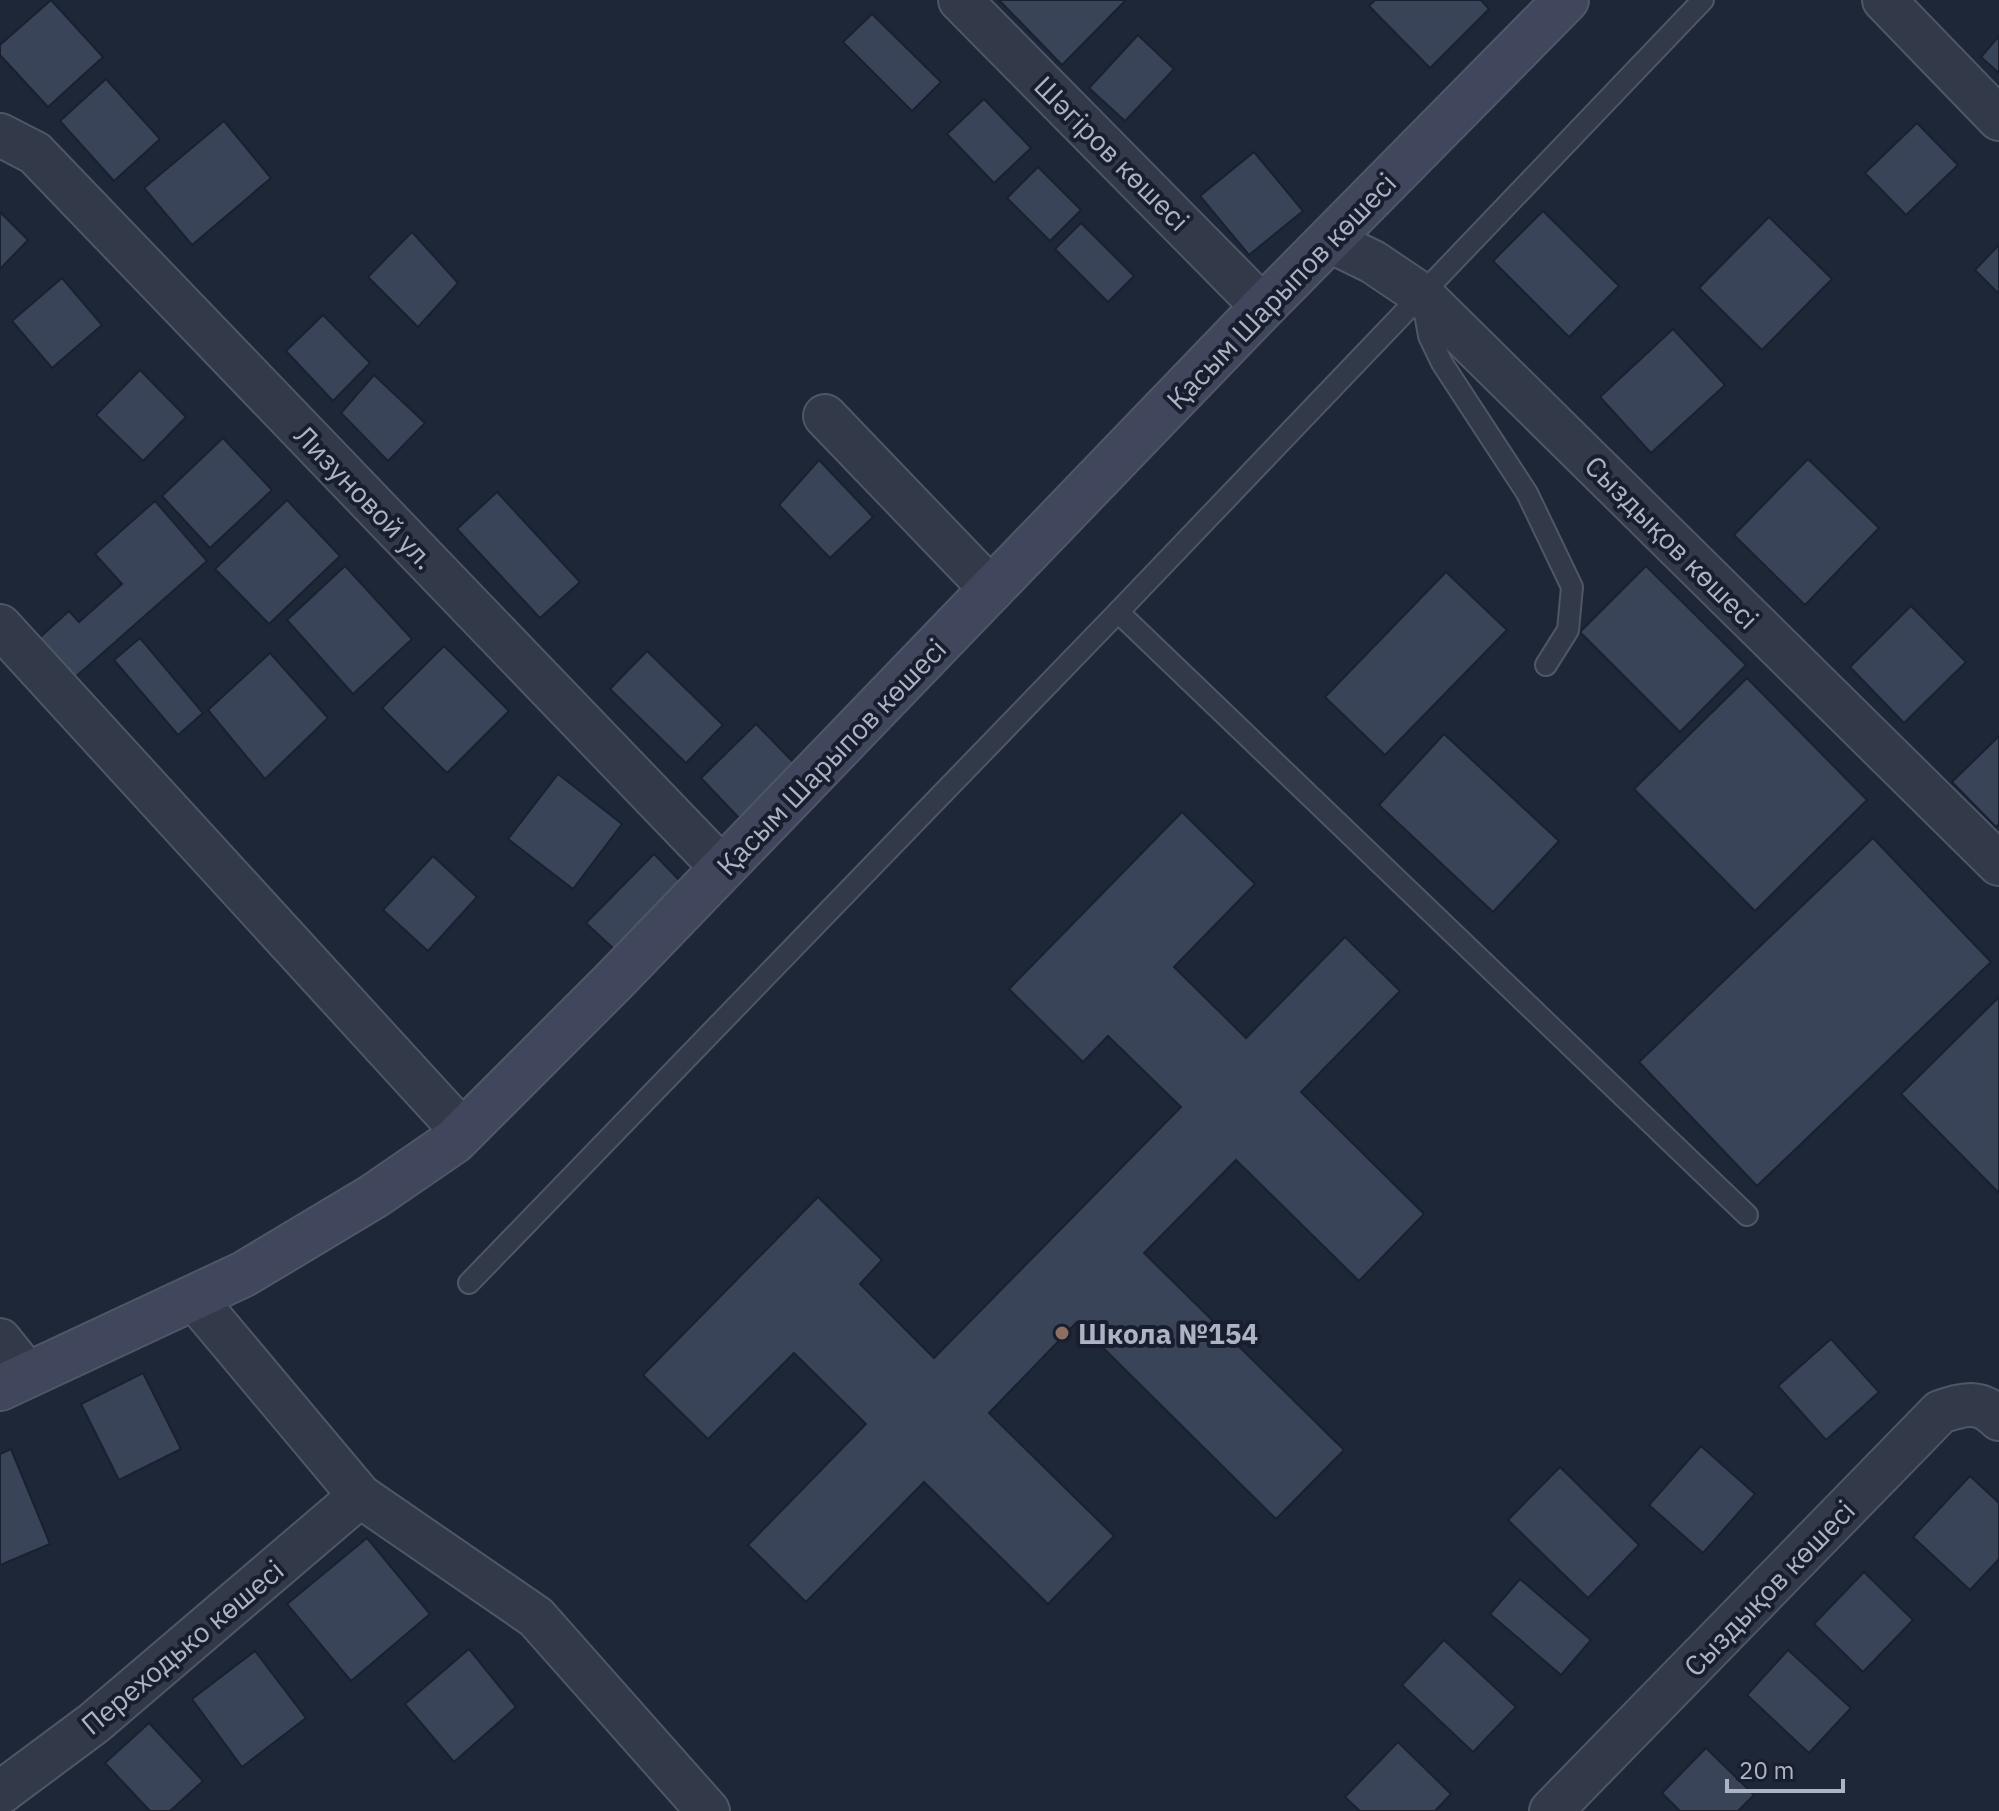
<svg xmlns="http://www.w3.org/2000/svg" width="1999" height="1811" viewBox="0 0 1999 1811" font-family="'IBM Plex Sans',sans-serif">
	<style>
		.building { fill: #3a4458; stroke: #1a202f; stroke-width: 2 }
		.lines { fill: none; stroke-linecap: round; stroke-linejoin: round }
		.lane-casing { stroke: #4f5666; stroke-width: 24 }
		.street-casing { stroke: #4f5666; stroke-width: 46 }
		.secondary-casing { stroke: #4f5666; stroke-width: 48 }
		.lane { stroke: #323948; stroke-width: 20 }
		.street { stroke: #323948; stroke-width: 42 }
		.secondary { stroke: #40475c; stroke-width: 44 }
		.education-dot { fill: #8d6e63; stroke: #181e2d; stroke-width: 3 }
		.labels { text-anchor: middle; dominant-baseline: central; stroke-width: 8; stroke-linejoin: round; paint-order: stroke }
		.street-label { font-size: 28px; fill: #acb3c5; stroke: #181e2d }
		.poi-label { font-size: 28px; font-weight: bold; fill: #acb3c5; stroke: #181e2d; text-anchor: start }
	</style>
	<rect width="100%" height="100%" fill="#1e2738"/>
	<g class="building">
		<polygon points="51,0 103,57 48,107 0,55 0,45"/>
		<polygon points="999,0 1126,0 1062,65"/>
		<polygon points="1375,0 1481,0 1489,9 1430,68 1369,6"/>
		<polygon points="872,14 941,82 912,111 843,42"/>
		<polygon points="1138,35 1174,69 1125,121 1089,88"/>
		<polygon points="1999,36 1999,73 1981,57"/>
		<polygon points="106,79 160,139 114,181 60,121"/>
		<polygon points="984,99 1031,148 994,183 947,134"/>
		<polygon points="224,121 271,178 192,245 144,188"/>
		<polygon points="1917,123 1958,165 1906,215 1865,173"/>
		<polygon points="1254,152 1303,211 1249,255 1200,196"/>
		<polygon points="1038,167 1081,210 1050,241 1007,198"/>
		<polygon points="1543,211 1619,286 1569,337 1493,261"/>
		<polygon points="0,212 28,240 0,269"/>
		<polygon points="1769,217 1832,279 1762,350 1699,288"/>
		<polygon points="1081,223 1134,276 1108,302 1055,249"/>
		<polygon points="412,232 458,283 418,327 368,277"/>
		<polygon points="1999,245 1999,294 1975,270"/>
		<polygon points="62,278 102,325 52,368 12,321"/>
		<polygon points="323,315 370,363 333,401 286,351"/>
		<polygon points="1673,329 1725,385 1651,453 1600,397"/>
		<polygon points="140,370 186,417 143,461 96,415"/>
		<polygon points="374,375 425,423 388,461 341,413"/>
		<polygon points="223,438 272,490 210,548 162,496"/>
		<polygon points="1808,459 1879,528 1805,605 1734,535"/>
		<polygon points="819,460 873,517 830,558 779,505"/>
		<polygon points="497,492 580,582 540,618 457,529"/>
		<polygon points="287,500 340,556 269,624 215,569"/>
		<polygon points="155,501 207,561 72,680 37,640 69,611 79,622 122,584 95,554"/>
		<polygon points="345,566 412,639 353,694 287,620"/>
		<polygon points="1646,566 1746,665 1680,732 1580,632"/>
		<polygon points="1446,572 1507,630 1385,755 1325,697"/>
		<polygon points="1911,606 1966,662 1904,723 1850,667"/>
		<polygon points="140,638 203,713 178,735 114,660"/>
		<polygon points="444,646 509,711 447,773 382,708"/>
		<polygon points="647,651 723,725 686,763 610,689"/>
		<polygon points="270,653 328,718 265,779 208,710"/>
		<polygon points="1747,678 1867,800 1755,911 1634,789"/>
		<polygon points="756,724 796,765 740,819 701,778"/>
		<polygon points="1444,734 1559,841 1493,912 1379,805"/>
		<polygon points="1999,736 1999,824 1996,827 1952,782"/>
		<polygon points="558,774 622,824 573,889 508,839"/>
		<polygon points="1182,812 1255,884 1174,967 1246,1038 1345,937 1400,991 1301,1092 1424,1214 1359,1281 1236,1160 1144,1253 1344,1450 1276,1519 1077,1322 989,1413 1114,1536 1048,1604 924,1482 806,1602 748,1545 866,1424 794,1353 708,1439 643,1375 818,1197 882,1260 860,1284 934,1358 1181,1107 1108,1036 1083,1062 1009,989"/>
		<polygon points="1873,838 1991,962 1757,1186 1639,1062"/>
		<polygon points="654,854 681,882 614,949 586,923"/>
		<polygon points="433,856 477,897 428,951 383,910"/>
		<polygon points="1999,997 1999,1193 1901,1094"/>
		<polygon points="1831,1339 1879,1392 1826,1440 1778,1386"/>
		<polygon points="143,1373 181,1449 119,1480 81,1404"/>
		<polygon points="1701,1446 1755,1494 1703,1553 1649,1505"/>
		<polygon points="11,1449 50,1544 0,1565 0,1454"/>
		<polygon points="1560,1467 1639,1545 1588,1598 1508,1520"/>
		<polygon points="1970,1476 1999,1503 1999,1559 1970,1590 1913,1537"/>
		<polygon points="367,1538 430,1614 351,1681 287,1604"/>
		<polygon points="1864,1572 1913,1620 1863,1672 1814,1624"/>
		<polygon points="1520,1579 1591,1640 1561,1675 1490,1614"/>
		<polygon points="1444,1640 1516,1707 1473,1752 1402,1685"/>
		<polygon points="469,1649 516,1707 454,1762 405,1704"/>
		<polygon points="1788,1650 1851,1708 1809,1753 1747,1695"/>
		<polygon points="255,1651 306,1718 242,1767 192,1699"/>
		<polygon points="149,1723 203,1781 170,1811 150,1811 105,1763"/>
		<polygon points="1398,1742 1451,1794 1435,1811 1360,1811 1345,1797"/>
		<polygon points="1706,1748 1754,1795 1738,1811 1680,1811 1662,1793"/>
	</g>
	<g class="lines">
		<defs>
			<g id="lane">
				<polyline points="1424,307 1429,336 1442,363 1527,493 1572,587 1568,630 1546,665"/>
				<polyline points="1118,612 1747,1215"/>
				<polyline points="469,1283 1118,612 1703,0"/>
			</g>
			<g id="street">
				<polyline points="960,0 1263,307"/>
				<polyline points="1884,0 1999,119"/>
				<polyline points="0,135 35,153 723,869"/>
				<polyline points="1330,241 1373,262 1422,295 1999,864"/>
				<polyline points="825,416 992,590"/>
				<polyline points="0,626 463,1132"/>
				<polyline points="194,1298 360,1496 536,1617 708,1811"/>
				<polyline points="0,1340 28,1375"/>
				<polyline points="0,1793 94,1723 360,1496"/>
				<path d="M 1551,1811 L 1940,1412 C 1964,1404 1980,1399 1999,1419"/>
			</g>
			<polyline id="secondary" points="0,1388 244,1274 374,1196 454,1141 615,980 1263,307 1566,0"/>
		</defs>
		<use href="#lane" class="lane-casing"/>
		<use href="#street" class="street-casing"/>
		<use href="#secondary" class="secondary-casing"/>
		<use href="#lane" class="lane"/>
		<use href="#street" class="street"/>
		<use href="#secondary" class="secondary"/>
	</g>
	<circle class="education-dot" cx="1062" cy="1333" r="8"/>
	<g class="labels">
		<g class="street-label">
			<text transform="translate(1112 153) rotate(45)">Шәгіров көшесі</text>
			<text transform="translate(1281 291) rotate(-46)">Қасым Шарыпов көшесі</text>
			<text transform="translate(365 497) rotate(46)">Лизуновой ул.</text>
			<text transform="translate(1672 542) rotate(45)">Сыздықов көшесі</text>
			<text transform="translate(831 757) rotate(-46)">Қасым Шарыпов көшесі</text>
			<text transform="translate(1769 1588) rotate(-46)">Сыздықов көшесі</text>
			<text transform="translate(182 1647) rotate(-40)">Переходько көшесі</text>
		</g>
		<g class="poi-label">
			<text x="1078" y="1333">Школа №154</text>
		</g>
	</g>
	<path d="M1727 1779v12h116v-12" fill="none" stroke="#acb3c5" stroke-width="4"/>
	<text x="1739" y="1779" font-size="24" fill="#acb3c5" stroke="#181e2d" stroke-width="6" paint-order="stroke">20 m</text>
</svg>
